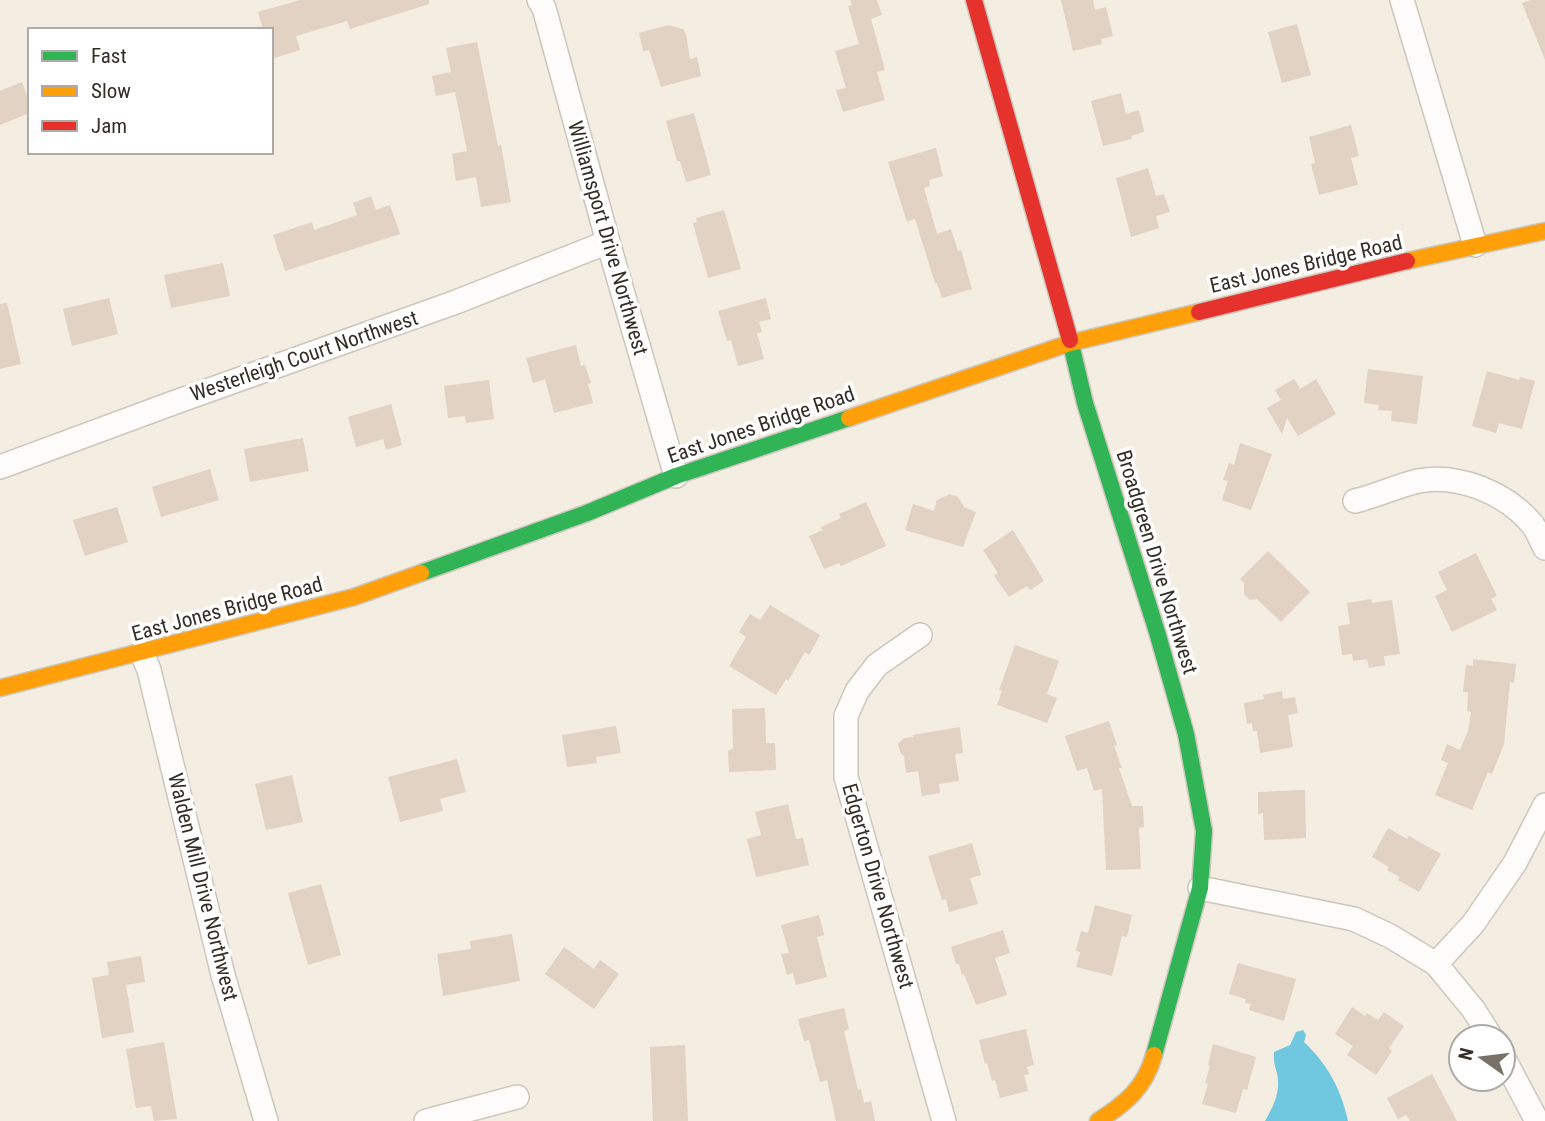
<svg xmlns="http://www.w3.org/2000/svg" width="1545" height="1121" viewBox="0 0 1545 1121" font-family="'Roboto Condensed',sans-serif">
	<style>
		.water { fill: #6fc7e0 }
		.building { fill: #e1d2c3 }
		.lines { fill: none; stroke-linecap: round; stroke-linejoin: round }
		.street-casing { stroke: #ccc6bd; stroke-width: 26 }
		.fast-casing { stroke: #ccc6bd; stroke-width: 19 }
		.slow-casing { stroke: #ccc6bd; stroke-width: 19 }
		.jam-casing { stroke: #ccc6bd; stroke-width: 19 }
		.street { stroke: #fdfcfa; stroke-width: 23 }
		.fast { stroke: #30b455; stroke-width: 16 }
		.slow { stroke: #ff9f0a; stroke-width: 16 }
		.jam { stroke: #e5322d; stroke-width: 16 }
		.labels { text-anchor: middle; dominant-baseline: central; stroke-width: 7; stroke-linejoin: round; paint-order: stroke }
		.street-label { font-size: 21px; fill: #332e26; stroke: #fff }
	</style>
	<rect width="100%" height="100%" fill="#f4ede1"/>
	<path class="water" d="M 1303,1030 L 1306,1035 L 1304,1042 C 1328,1065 1341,1089 1348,1121 L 1265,1121 C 1272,1109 1279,1095 1278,1081 C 1278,1071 1273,1067 1274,1052 L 1290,1045 L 1296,1032 Z"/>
	<g class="building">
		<polygon points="300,0 429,0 429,4 350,29 347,21 296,36 300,50 271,59 271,30 263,30 258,12"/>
		<polygon points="850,0 877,0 882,15 871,19 885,70 877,72 885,100 843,112 836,90 846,88 835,51 859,44 848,6 852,5"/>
		<polygon points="1061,0 1093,0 1095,10 1106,7 1113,36 1101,39 1102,44 1073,51"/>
		<polygon points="1531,0 1545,0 1545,60 1522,3"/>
		<polygon points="1297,24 1311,75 1282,83 1268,32"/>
		<polygon points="669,25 683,29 686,34 690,59 697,57 701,76 661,87 649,50 643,51 639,33"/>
		<polygon points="477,42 498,146 501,145 511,202 481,207 476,177 456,181 452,154 467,151 455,92 436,96 432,76 451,72 446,48"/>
		<polygon points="22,82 30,104 30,113 0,125 0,91"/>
		<polygon points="1121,93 1126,114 1139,110 1144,132 1131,136 1132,139 1103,146 1091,101"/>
		<polygon points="694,113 711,175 686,182 680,161 677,161 666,121"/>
		<polygon points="1351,125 1359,156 1351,158 1358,185 1319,195 1311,164 1315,163 1309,137"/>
		<polygon points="936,148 943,176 929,180 930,186 924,188 937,234 951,229 958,251 961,250 972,289 942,298 937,283 935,283 915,219 907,222 888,162"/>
		<polygon points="1148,168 1156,196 1164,194 1170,212 1156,216 1159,228 1131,237 1116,178"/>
		<polygon points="371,196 376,210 390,205 400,234 285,271 273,235 312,222 314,230 357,215 353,203"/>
		<polygon points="724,210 741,269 708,278 693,223 697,222 696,218"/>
		<polygon points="223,263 230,296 171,308 164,275"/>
		<polygon points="109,298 118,334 72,346 63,309"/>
		<polygon points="766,298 771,319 759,322 762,332 757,333 764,359 738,366 731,340 727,341 718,311"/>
		<polygon points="7,303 21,364 0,369 0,304"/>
		<polygon points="576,345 581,366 585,365 591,383 588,384 593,403 554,413 545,379 533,383 526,358"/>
		<polygon points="1368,369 1423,376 1417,424 1391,421 1392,411 1378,410 1379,405 1364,403"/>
		<polygon points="1487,371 1519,380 1520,377 1535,381 1522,429 1499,423 1496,433 1472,426"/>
		<polygon points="1294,379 1300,389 1316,379 1336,414 1298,436 1287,418 1282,434 1267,408 1281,400 1275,390"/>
		<polygon points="489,380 494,419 466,423 465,416 448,418 444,386"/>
		<polygon points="391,404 402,445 386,450 383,439 356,447 348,417"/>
		<polygon points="303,438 309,471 250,482 244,449"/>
		<polygon points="1240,443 1272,454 1251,510 1222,500 1228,481 1223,480 1229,463 1234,465"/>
		<polygon points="210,469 219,500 161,517 152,487"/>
		<polygon points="950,494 958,497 964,507 976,512 963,547 905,530 913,504 934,511 937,500"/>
		<polygon points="866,502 886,546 841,566 839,563 824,569 809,536 823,530 821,527 841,518 839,514"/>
		<polygon points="117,507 128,542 85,556 73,520"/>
		<polygon points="1013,530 1044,581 1030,590 1027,586 1009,597 994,576 998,573 983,550"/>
		<polygon points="1268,551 1310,592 1281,622 1257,599 1250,600 1244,594 1244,583 1240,579"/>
		<polygon points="1476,553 1497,596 1491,599 1497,610 1452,632 1435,596 1447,590 1438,572"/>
		<polygon points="1371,599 1372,603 1392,600 1400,654 1384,656 1385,665 1369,668 1367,659 1353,661 1352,654 1342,655 1338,626 1350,624 1347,603"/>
		<polygon points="770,605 820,635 809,655 805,652 788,681 786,679 776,695 729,666 746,637 739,632 750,614 760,620"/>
		<polygon points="1015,645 1059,661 1047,694 1057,698 1047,723 997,705 1002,691 999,690"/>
		<polygon points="1473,659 1516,664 1514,683 1510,682 1504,744 1492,774 1488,772 1472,810 1435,795 1448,763 1441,760 1447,744 1460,750 1468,731 1471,712 1467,711 1468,692 1463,692 1466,665 1473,666"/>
		<polygon points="1282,691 1283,699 1295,697 1298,713 1288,715 1293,747 1260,753 1257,731 1253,731 1252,723 1247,724 1244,703 1264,699 1263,695"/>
		<polygon points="765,708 766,743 775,743 776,770 729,772 728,750 733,749 732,709"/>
		<polygon points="1109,721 1117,745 1114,746 1122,768 1119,768 1132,806 1143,806 1144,827 1139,828 1141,869 1106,870 1102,789 1094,791 1087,768 1077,771 1065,736"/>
		<polygon points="616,726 621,753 596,757 597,763 567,767 562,735"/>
		<polygon points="960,727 963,753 955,754 959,781 939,784 940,793 922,796 918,771 906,773 904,756 901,754 898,744 904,738 914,737 913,735"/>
		<polygon points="457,759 466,792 440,799 443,811 400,822 388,777"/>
		<polygon points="292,775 303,822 266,830 255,784"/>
		<polygon points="1305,790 1306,838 1264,840 1263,813 1258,814 1258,792"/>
		<polygon points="788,804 796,839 803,838 809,865 756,877 747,839 761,835 755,812"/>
		<polygon points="1388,828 1407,839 1409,836 1441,854 1419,892 1398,880 1400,877 1387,870 1389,867 1372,857"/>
		<polygon points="972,843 981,875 970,878 978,904 949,912 946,899 942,900 928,856"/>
		<polygon points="321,884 341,955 308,965 288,893"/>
		<polygon points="1095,905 1132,915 1127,937 1122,936 1112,976 1076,967 1080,952 1076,951 1081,931 1088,933"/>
		<polygon points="819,915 824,935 817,937 827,977 796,985 793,973 787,975 781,954 789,953 781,925"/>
		<polygon points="1003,930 1010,953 995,958 1007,995 976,1005 964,974 962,975 959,964 956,964 951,947"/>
		<polygon points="512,934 520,981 443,996 437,954 471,949 470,941"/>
		<polygon points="564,947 594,969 600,960 619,974 594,1009 545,974"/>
		<polygon points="141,956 145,982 126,985 134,1032 102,1038 92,978 109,975 107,962"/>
		<polygon points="1238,963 1296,979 1284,1021 1249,1010 1251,1004 1245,1003 1246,999 1229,994"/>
		<polygon points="1352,1007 1365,1016 1367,1013 1378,1020 1384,1012 1404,1026 1389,1048 1392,1051 1376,1075 1347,1055 1353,1046 1335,1034"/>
		<polygon points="844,1008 849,1029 844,1031 858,1090 861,1089 864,1103 871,1101 875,1121 836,1121 827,1080 820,1082 809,1040 804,1041 798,1019"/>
		<polygon points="1026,1029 1034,1065 1027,1067 1029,1074 1024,1075 1028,1091 1000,1098 995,1080 992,1081 987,1063 985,1064 979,1040"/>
		<polygon points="164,1042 177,1119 154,1121 151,1106 136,1108 126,1049"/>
		<polygon points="1213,1044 1256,1057 1247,1090 1243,1089 1236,1113 1202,1104 1208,1084 1205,1083 1210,1066 1208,1065"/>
		<polygon points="685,1045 688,1121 653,1121 650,1047"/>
		<polygon points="1432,1074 1457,1121 1410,1121 1406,1115 1398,1119 1387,1098"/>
	</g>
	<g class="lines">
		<defs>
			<g id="street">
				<polyline points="539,0 544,8 608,242 676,476"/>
				<polyline points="1402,0 1475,245"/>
				<polyline points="0,467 173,403 456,302 608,242"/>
				<path d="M 1355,501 C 1376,496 1397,486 1418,481 C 1458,473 1506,493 1532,524 C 1537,530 1541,540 1545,548"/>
				<polyline points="920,635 877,665 857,691 846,716 846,777 944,1121"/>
				<polyline points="142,653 149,670 223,975 266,1121"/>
				<polyline points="1200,888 1354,919 1390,936 1436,964 1473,1009 1491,1037"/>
				<polyline points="1436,964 1473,924 1515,863 1545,805"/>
				<polyline points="1503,1057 1537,1121"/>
				<polyline points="426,1121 517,1097"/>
			</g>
			<g id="fast">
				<polyline points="1070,340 1085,403 1157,632 1186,734 1204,831 1200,888 1154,1055"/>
				<polyline points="421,573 587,513 676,476 849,418"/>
			</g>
			<g id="slow">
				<polyline points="1407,261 1545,231"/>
				<polyline points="849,418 1070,343 1199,312"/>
				<polyline points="0,688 354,597 421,573"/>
				<path d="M 1098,1121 C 1125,1104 1145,1088 1154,1055"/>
			</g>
			<g id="jam">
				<polyline points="974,0 1070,340"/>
				<polyline points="1199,312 1407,261"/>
			</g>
		</defs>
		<use href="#street" class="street-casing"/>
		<use href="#fast" class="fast-casing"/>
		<use href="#slow" class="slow-casing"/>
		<use href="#jam" class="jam-casing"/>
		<use href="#street" class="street"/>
		<use href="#fast" class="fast"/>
		<use href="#slow" class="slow"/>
		<use href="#jam" class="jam"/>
	</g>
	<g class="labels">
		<g class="street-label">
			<text transform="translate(608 238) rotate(74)">Williamsport Drive Northwest</text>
			<text transform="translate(1306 264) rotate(-13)">East Jones Bridge Road</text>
			<text transform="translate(304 356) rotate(-19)">Westerleigh Court Northwest</text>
			<text transform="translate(761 425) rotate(-19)">East Jones Bridge Road</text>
			<text transform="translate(1157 562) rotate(73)">Broadgreen Drive Northwest</text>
			<text transform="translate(227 609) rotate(-15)">East Jones Bridge Road</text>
			<text transform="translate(878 886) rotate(74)">Edgerton Drive Northwest</text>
			<text transform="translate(203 887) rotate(76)">Walden Mill Drive Northwest</text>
		</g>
	</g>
	<rect x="28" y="28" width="245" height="126" fill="#ffffff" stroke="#adaba8" stroke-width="2"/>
	<rect x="42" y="51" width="35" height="10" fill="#30b455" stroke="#adaba8" stroke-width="2"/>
	<text x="91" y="63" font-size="21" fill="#332e26">Fast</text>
	<rect x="42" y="86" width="35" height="10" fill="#ff9f0a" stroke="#adaba8" stroke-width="2"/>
	<text x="91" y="98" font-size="21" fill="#332e26">Slow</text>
	<rect x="42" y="121" width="35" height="10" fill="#e5322d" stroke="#adaba8" stroke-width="2"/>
	<text x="91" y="133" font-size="21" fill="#332e26">Jam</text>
	<g transform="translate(1482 1058) rotate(284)"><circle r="33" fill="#ffffff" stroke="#adaba8" stroke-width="2"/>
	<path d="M0-5L12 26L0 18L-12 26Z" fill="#777167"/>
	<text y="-10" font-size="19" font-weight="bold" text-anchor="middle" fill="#332e26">N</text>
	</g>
</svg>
